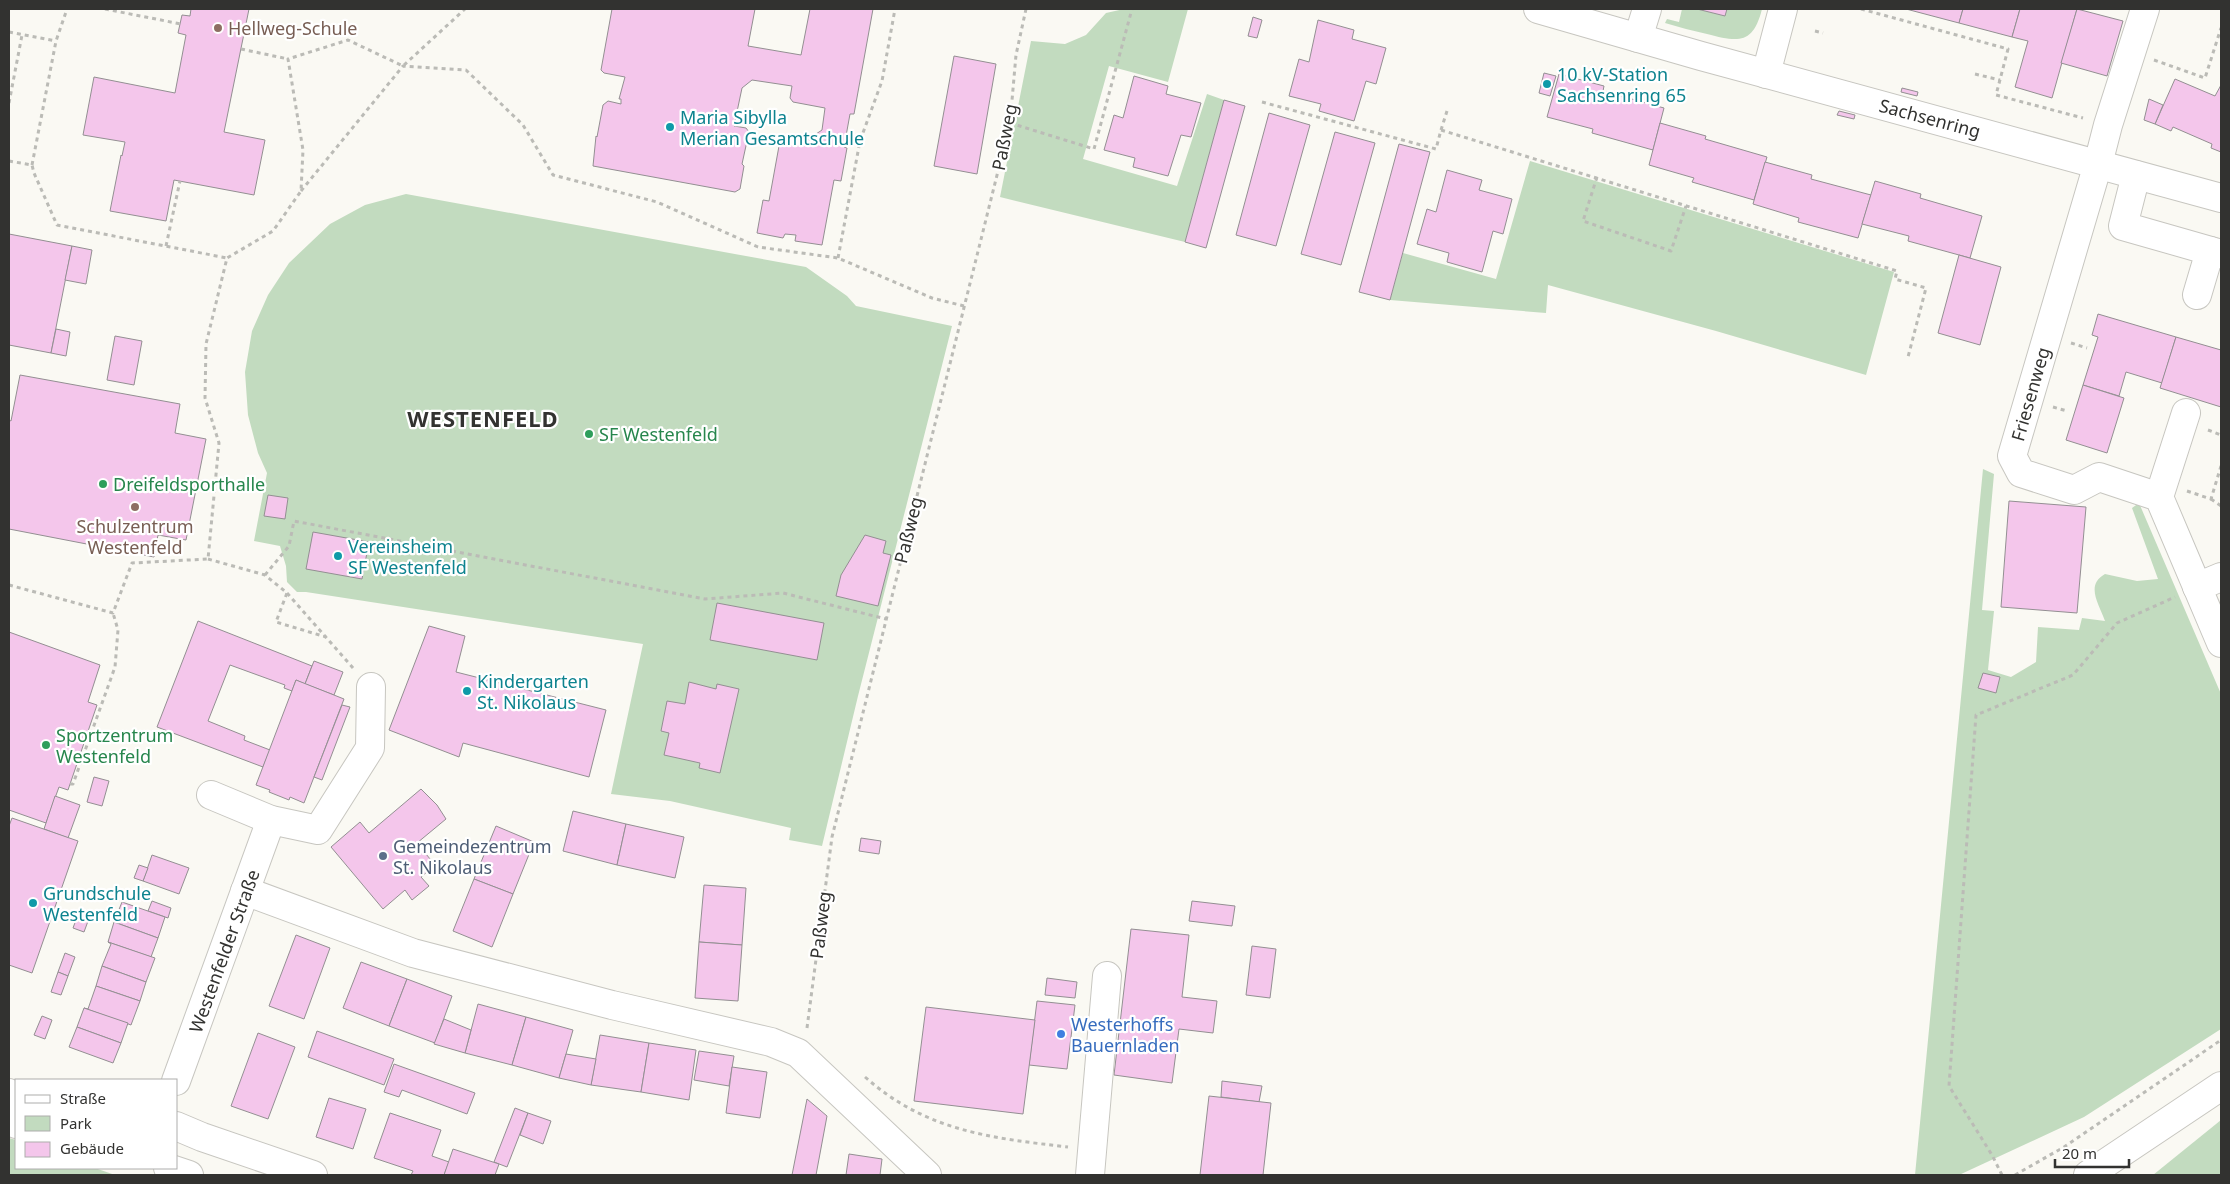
<svg xmlns="http://www.w3.org/2000/svg" width="2230" height="1184" viewBox="0 0 2230 1184" font-family="'Noto Sans',sans-serif">
	<style>
		.green { fill: #c2dbbf }
		.building { fill: #f4c6eb; stroke: #938f92 }
		.lines { fill: none; stroke-linecap: round; stroke-linejoin: round }
		.minor-casing { stroke: #c7c6c0; stroke-width: 30 }
		.path { stroke: #bbbbb6; stroke-width: 3; stroke-dasharray: 4 4; stroke-linecap: butt }
		.minor { stroke: #fff; stroke-width: 28 }
		.education-dot { fill: #8d6e63; stroke: #fff; stroke-width: 2 }
		.culture-dot { fill: #0f9aa8; stroke: #fff; stroke-width: 2 }
		.leisure-dot { fill: #2e9e5b; stroke: #fff; stroke-width: 2 }
		.service-dot { fill: #5c6f8a; stroke: #fff; stroke-width: 2 }
		.shop-dot { fill: #3f7fe0; stroke: #fff; stroke-width: 2 }
		.labels { text-anchor: middle; dominant-baseline: central; stroke-width: 4.5; stroke-linejoin: round; paint-order: stroke }
		.education-label { font-size: 18px; fill: #785e54; stroke: #fff; text-anchor: start }
		.culture-label { font-size: 18px; fill: #0d838f; stroke: #fff; text-anchor: start }
		.street-label { font-size: 18px; fill: #323230; stroke: #fff }
		.leisure-label { font-size: 18px; fill: #27864d; stroke: #fff; text-anchor: start }
		.service-label { font-size: 18px; fill: #4e5e75; stroke: #fff; text-anchor: start }
		.shop-label { font-size: 18px; fill: #366cbe; stroke: #fff; text-anchor: start }
		.district-label { font-size: 22px; font-weight: bold; letter-spacing: 1px; fill: #323230; stroke: #fff }
	</style>
	<rect width="100%" height="100%" fill="#faf9f3"/>
	<g class="green">
		<polygon points="1124,9 1188,9 1168,82 1109,66 1083,159 1177,186 1207,94 1224,100 1185,242 1000,197 1031,41 1065,44 1086,35 1106,13"/>
		<path d="M 1682,9 L 1697,9 L 1725,16 L 1727,9 L 1762,9 C 1753,45 1738,42 1707,34 C 1693,31 1679,27 1665,23 L 1667,19 L 1679,22 Z"/>
		<polygon points="1530,161 1894,272 1866,375 1716,331 1548,285 1546,313 1390,300 1403,253 1496,279"/>
		<polygon points="406,194 806,267 847,296 856,306 952,326 858,696 822,846 789,840 791,828 670,801 611,794 643,644 306,592 297,592 287,582 286,566 280,546 254,541 267,473 258,453 248,415 245,372 252,331 268,295 289,263 330,224 365,205"/>
		<path d="M 1983,469 L 1994,474 L 1982,610 L 1994,611 L 1988,670 L 2011,677 L 2036,662 L 2038,627 L 2079,630 L 2082,618 L 2105,621 C 2099,604 2085,585 2105,574 L 2137,581 L 2158,579 L 2132,508 L 2139,503 L 2221,694 L 2221,1029 L 2084,1117 L 1959,1175 L 1915,1175 Z"/>
		<polygon points="2221,1120 2221,1175 2153,1175"/>
		<polygon points="9,1138 16,1140 16,1168 95,1168 115,1175 9,1175"/>
	</g>
	<g class="building">
		<polygon points="191,9 249,9 224,132 265,140 254,195 174,180 166,221 110,211 121,155 122,156 125,142 83,135 94,77 175,93 186,35 178,33 182,15 190,16"/>
		<polygon points="612,9 755,9 748,46 801,55 810,9 873,9 854,114 850,114 844,147 847,148 841,181 834,180 822,245 795,241 796,235 785,234 783,238 757,233 763,200 769,201 781,135 807,140 822,130 825,108 793,102 790,98 792,86 752,80 742,88 734,126 746,128 749,132 742,164 744,166 740,189 735,192 593,166 596,136 597,137 603,105 608,101 621,104 621,99 619,99 625,77 604,73 601,70"/>
		<polygon points="1697,9 1727,9 1725,16"/>
		<polygon points="1906,9 1963,9 1959,23"/>
		<polygon points="1963,9 2020,9 2012,37 1959,23"/>
		<polygon points="2020,9 2077,9 2052,98 2015,87 2028,41 2012,37"/>
		<polygon points="2077,9 2123,21 2107,76 2061,63"/>
		<polygon points="1253,17 1262,20 1257,38 1248,36"/>
		<polygon points="1318,20 1354,30 1352,39 1386,48 1376,84 1366,81 1354,121 1319,111 1321,104 1289,96 1299,59 1309,62"/>
		<polygon points="954,56 996,64 977,174 934,166"/>
		<polygon points="1544,73 1556,76 1550,96 1539,93"/>
		<polygon points="1559,74 1604,86 1603,91 1664,108 1653,150 1592,133 1593,129 1547,117"/>
		<polygon points="1134,76 1168,86 1166,94 1201,103 1191,137 1181,135 1168,176 1133,167 1135,158 1104,150 1114,115 1123,118"/>
		<polygon points="2175,79 2215,96 2221,85 2221,152 2211,148 2212,144 2173,127 2171,131 2155,124"/>
		<polygon points="1902,88 1918,92 1917,96 1901,92"/>
		<polygon points="2149,99 2163,105 2155,124 2144,120"/>
		<polygon points="1224,100 1245,106 1206,248 1185,242"/>
		<polygon points="1839,111 1855,115 1854,119 1837,115"/>
		<polygon points="1269,113 1310,125 1276,246 1236,235"/>
		<polygon points="1660,123 1706,136 1705,139 1767,157 1754,200 1692,182 1694,178 1649,165"/>
		<polygon points="1335,132 1375,143 1341,265 1301,254"/>
		<polygon points="1399,144 1430,152 1390,300 1359,292"/>
		<polygon points="1765,162 1812,175 1811,179 1871,195 1858,238 1798,222 1799,218 1753,204"/>
		<polygon points="1447,170 1482,180 1479,190 1512,199 1503,234 1493,231 1482,272 1447,262 1449,253 1417,244 1427,209 1436,212"/>
		<polygon points="1875,181 1921,194 1920,198 1982,216 1970,258 1908,241 1909,236 1862,224"/>
		<polygon points="9,234 72,246 51,353 9,345"/>
		<polygon points="72,246 92,250 86,284 65,280"/>
		<polygon points="1959,255 2001,267 1980,345 1938,333"/>
		<polygon points="2098,314 2176,337 2162,383 2126,372 2119,396 2083,385 2098,337 2092,335"/>
		<polygon points="56,329 70,332 66,356 51,353"/>
		<polygon points="115,336 142,341 134,385 107,380"/>
		<polygon points="2176,337 2221,350 2221,407 2160,388"/>
		<polygon points="20,375 180,404 175,433 206,439 186,540 158,535 154,557 9,529 9,420 11,421"/>
		<polygon points="2083,385 2124,398 2107,453 2066,440"/>
		<polygon points="268,495 288,498 285,519 264,516"/>
		<polygon points="2009,501 2086,507 2077,613 2001,607"/>
		<polygon points="313,532 369,542 362,579 306,569"/>
		<polygon points="865,535 886,541 883,553 891,555 878,606 836,596 841,575"/>
		<polygon points="717,603 824,623 817,660 710,640"/>
		<polygon points="198,621 312,666 305,684 296,680 292,691 284,688 285,685 230,665 208,721 245,736 244,740 270,750 263,767 157,727"/>
		<polygon points="429,626 465,636 456,672 606,710 589,777 463,743 459,757 389,730"/>
		<polygon points="9,632 100,665 88,702 97,705 68,790 59,787 46,823 9,810"/>
		<polygon points="314,661 343,672 334,695 305,684"/>
		<polygon points="1983,673 2000,677 1996,693 1978,688"/>
		<polygon points="296,680 344,699 304,803 290,797 289,800 269,792 270,790 256,785"/>
		<polygon points="689,682 716,689 717,684 739,689 720,773 699,768 700,763 664,755 669,733 661,731 667,701 685,704"/>
		<polygon points="342,705 350,707 322,780 314,777"/>
		<polygon points="94,777 109,781 102,806 87,802"/>
		<polygon points="421,789 437,805 446,819 417,843 435,865 421,877 429,886 412,900 405,890 383,909 331,847 360,822 369,833"/>
		<polygon points="55,796 80,805 68,838 44,829"/>
		<polygon points="573,811 626,824 617,865 563,851"/>
		<polygon points="12,818 78,841 32,973 9,965 9,826"/>
		<polygon points="626,824 684,837 675,878 617,865"/>
		<polygon points="496,826 534,842 513,894 474,879"/>
		<polygon points="861,838 881,841 879,854 859,851"/>
		<polygon points="152,855 189,868 179,894 143,881"/>
		<polygon points="139,865 148,868 143,881 134,878"/>
		<polygon points="474,879 513,894 492,947 453,931"/>
		<polygon points="704,885 746,888 742,945 699,942"/>
		<polygon points="152,901 171,908 168,918 148,911"/>
		<polygon points="1192,901 1235,906 1232,926 1189,921"/>
		<polygon points="122,902 165,917 158,938 114,922"/>
		<polygon points="80,909 91,913 84,932 73,928"/>
		<polygon points="114,922 158,938 151,957 108,942"/>
		<polygon points="1131,929 1189,935 1182,997 1217,1001 1213,1033 1179,1029 1172,1083 1114,1075"/>
		<polygon points="296,935 330,948 304,1019 269,1006"/>
		<polygon points="108,942 155,958 146,982 102,966 111,944"/>
		<polygon points="699,942 742,945 738,1001 695,998"/>
		<polygon points="1252,946 1276,949 1270,998 1246,995"/>
		<polygon points="65,953 75,957 68,976 58,972"/>
		<polygon points="361,962 407,979 389,1026 343,1008"/>
		<polygon points="102,966 146,982 140,1001 96,986"/>
		<polygon points="58,972 68,976 61,995 51,992"/>
		<polygon points="1047,978 1077,982 1075,998 1045,995"/>
		<polygon points="407,979 452,996 435,1043 389,1026"/>
		<polygon points="96,986 140,1001 131,1025 84,1008 88,1009"/>
		<polygon points="1037,1001 1075,1005 1067,1069 1029,1065"/>
		<polygon points="478,1004 526,1017 512,1065 465,1053"/>
		<polygon points="926,1007 1035,1020 1023,1114 914,1101"/>
		<polygon points="84,1008 128,1023 121,1043 77,1027"/>
		<polygon points="42,1016 52,1020 45,1039 34,1035"/>
		<polygon points="526,1017 573,1030 559,1078 512,1065"/>
		<polygon points="444,1019 471,1030 465,1053 434,1044"/>
		<polygon points="77,1027 121,1043 113,1063 69,1047"/>
		<polygon points="317,1031 394,1059 384,1085 308,1057"/>
		<polygon points="258,1033 295,1047 268,1119 231,1106"/>
		<polygon points="600,1035 649,1043 641,1092 591,1085"/>
		<polygon points="649,1043 696,1050 689,1100 641,1092"/>
		<polygon points="699,1051 734,1056 729,1086 694,1080"/>
		<polygon points="566,1054 596,1059 591,1085 559,1078"/>
		<polygon points="394,1064 475,1093 467,1114 402,1090 399,1097 384,1092"/>
		<polygon points="732,1067 767,1072 760,1118 726,1113"/>
		<polygon points="1222,1081 1262,1086 1259,1102 1221,1097"/>
		<polygon points="1209,1096 1271,1103 1263,1175 1200,1175"/>
		<polygon points="329,1098 366,1109 353,1149 316,1137"/>
		<polygon points="807,1099 827,1116 816,1175 792,1175"/>
		<polygon points="515,1108 528,1113 507,1167 494,1162"/>
		<polygon points="390,1113 441,1130 432,1156 449,1162 444,1175 411,1175 413,1171 374,1158"/>
		<polygon points="528,1113 551,1121 543,1144 520,1135"/>
		<polygon points="453,1149 499,1164 495,1175 444,1175"/>
		<polygon points="849,1154 882,1159 880,1175 846,1175"/>
	</g>
	<g class="lines">
		<defs>
			<g id="minor">
				<polyline points="1538,9 1701,56 2221,198"/>
				<polyline points="2145,9 2108,125 2098,164 2012,456 2021,473 2074,490 2099,477 2159,497 2221,643"/>
				<polyline points="1638,38 1647,9"/>
				<polyline points="1766,74 1783,9"/>
				<polyline points="2136,175 2123,226 2221,254"/>
				<polyline points="2197,295 2210,251"/>
				<polyline points="2159,497 2186,413"/>
				<polyline points="2197,587 2221,577"/>
				<polyline points="211,795 271,820 318,830 370,748 371,687"/>
				<polyline points="245,891 413,953 612,1005 771,1042 798,1053 927,1175"/>
				<polyline points="176,1081 271,820"/>
				<polyline points="9,1093 16,1096"/>
				<polyline points="9,1121 16,1124"/>
				<polyline points="176,1126 202,1137 313,1175"/>
				<polyline points="168,1168 189,1175"/>
				<polyline points="1090,1175 1107,976"/>
				<polyline points="2088,1175 2221,1086"/>
			</g>
		</defs>
		<use href="#minor" class="minor-casing"/>
		<g class="path">
			<polyline points="105,9 181,24"/>
			<polyline points="1861,9 2008,49 1996,95 2083,118"/>
			<polyline points="1815,31 1823,33"/>
			<polyline points="9,32 56,41"/>
			<polyline points="241,49 288,59"/>
			<polyline points="2154,60 2205,78 2221,28"/>
			<polyline points="1975,74 2000,80"/>
			<polyline points="1262,102 1436,149 1441,130 1897,271 1895,279 1926,288 1908,357"/>
			<polyline points="9,103 22,35"/>
			<polyline points="1010,123 1094,149 1132,9"/>
			<polyline points="1441,130 1447,111"/>
			<polyline points="9,161 32,165 34,173 57,225 227,258"/>
			<polyline points="32,165 56,41 67,9"/>
			<polyline points="1597,177 1583,221 1671,251 1686,206"/>
			<polyline points="301,191 403,66 466,70 523,125 553,175 657,202 758,247 838,258 932,298 964,306"/>
			<polyline points="166,246 180,181"/>
			<polyline points="838,258 860,141 882,81 895,9"/>
			<polyline points="2071,343 2087,348"/>
			<polyline points="2053,407 2067,411"/>
			<polyline points="2208,430 2221,435"/>
			<polyline points="2187,491 2211,499 2221,466"/>
			<polyline points="2211,499 2221,506"/>
			<polyline points="208,559 265,575 287,593 276,622 326,637"/>
			<polyline points="265,575 289,546 294,521 705,599 783,593 886,619"/>
			<polyline points="9,585 113,613 132,563 208,559 219,443 205,398 206,344 227,258 273,231 301,191 303,150 288,59 348,40 403,66 465,9"/>
			<polyline points="287,593 353,668"/>
			<polyline points="70,784 73,784 115,667 118,630 113,613"/>
			<polyline points="807,1028 832,837 1010,123 1016,55 1026,9"/>
			<path d="M 865,1077 C 926,1131 990,1138 1068,1147"/>
			<polyline points="2002,1175 1992,1155 1949,1086 1976,715 2073,675 2117,623 2175,597"/>
			<polyline points="2015,1175 2064,1147 2221,1040"/>
		</g>
		<use href="#minor" class="minor"/>
	</g>
	<g class="education-dot">
		<circle cx="218" cy="28" r="5"/>
		<circle cx="135" cy="507" r="5"/>
	</g>
	<g class="culture-dot">
		<circle cx="1547" cy="84" r="5"/>
		<circle cx="670" cy="127" r="5"/>
		<circle cx="338" cy="556" r="5"/>
		<circle cx="467" cy="691" r="5"/>
		<circle cx="33" cy="903" r="5"/>
	</g>
	<g class="leisure-dot">
		<circle cx="589" cy="434" r="5"/>
		<circle cx="103" cy="484" r="5"/>
		<circle cx="46" cy="745" r="5"/>
	</g>
	<circle class="service-dot" cx="383" cy="856" r="5"/>
	<circle class="shop-dot" cx="1061" cy="1034" r="5"/>
	<g class="labels">
		<g class="education-label">
			<text x="228" y="28">Hellweg-Schule</text>
			<text x="135" y="526" text-anchor="middle">Schulzentrum<tspan x="135" dy="21">Westenfeld</tspan></text>
		</g>
		<g class="culture-label">
			<text x="1557" y="74">10 kV-Station<tspan x="1557" dy="21">Sachsenring 65</tspan></text>
			<text x="680" y="117">Maria Sibylla<tspan x="680" dy="21">Merian Gesamtschule</tspan></text>
			<text x="348" y="546">Vereinsheim<tspan x="348" dy="21">SF Westenfeld</tspan></text>
			<text x="477" y="681">Kindergarten<tspan x="477" dy="21">St. Nikolaus</tspan></text>
			<text x="43" y="893">Grundschule<tspan x="43" dy="21">Westenfeld</tspan></text>
		</g>
		<g class="street-label">
			<text transform="translate(1930 118) rotate(15)">Sachsenring</text>
			<text transform="translate(1004 137) rotate(-79)">Paßweg</text>
			<text transform="translate(2030 394) rotate(-74)">Friesenweg</text>
			<text transform="translate(908 530) rotate(-76)">Paßweg</text>
			<text transform="translate(820 925) rotate(-83)">Paßweg</text>
			<text transform="translate(224 951) rotate(-70)">Westenfelder Straße</text>
		</g>
		<g class="leisure-label">
			<text x="599" y="434">SF Westenfeld</text>
			<text x="113" y="484">Dreifeldsporthalle</text>
			<text x="56" y="735">Sportzentrum<tspan x="56" dy="21">Westenfeld</tspan></text>
		</g>
		<g class="service-label">
			<text x="393" y="846">Gemeindezentrum<tspan x="393" dy="21">St. Nikolaus</tspan></text>
		</g>
		<g class="shop-label">
			<text x="1071" y="1024">Westerhoffs<tspan x="1071" dy="21">Bauernladen</tspan></text>
		</g>
		<g class="district-label">
			<text x="483" y="418">WESTENFELD</text>
		</g>
	</g>
	<rect width="2230" height="1184" fill="none" stroke="#323230" stroke-width="20"/>
	<rect x="15" y="1079" width="162" height="90" fill="#ffffff" stroke="#adadac"/>
	<rect x="25" y="1095" width="25" height="8" fill="#ffffff" stroke="#adadac"/>
	<text x="60" y="1104" font-size="15" fill="#323230">Straße</text>
	<rect x="25" y="1116" width="25" height="15" fill="#c2dbbf" stroke="#adadac"/>
	<text x="60" y="1129" font-size="15" fill="#323230">Park</text>
	<rect x="25" y="1142" width="25" height="15" fill="#f4c6eb" stroke="#adadac"/>
	<text x="60" y="1154" font-size="15" fill="#323230">Gebäude</text>
	<path d="M2055 1159v8h74v-8" fill="none" stroke="#323230" stroke-width="2.5"/>
	<text x="2062" y="1159" font-size="15" fill="#323230" stroke="#ffffff" stroke-width="4" paint-order="stroke">20 m</text>
</svg>
